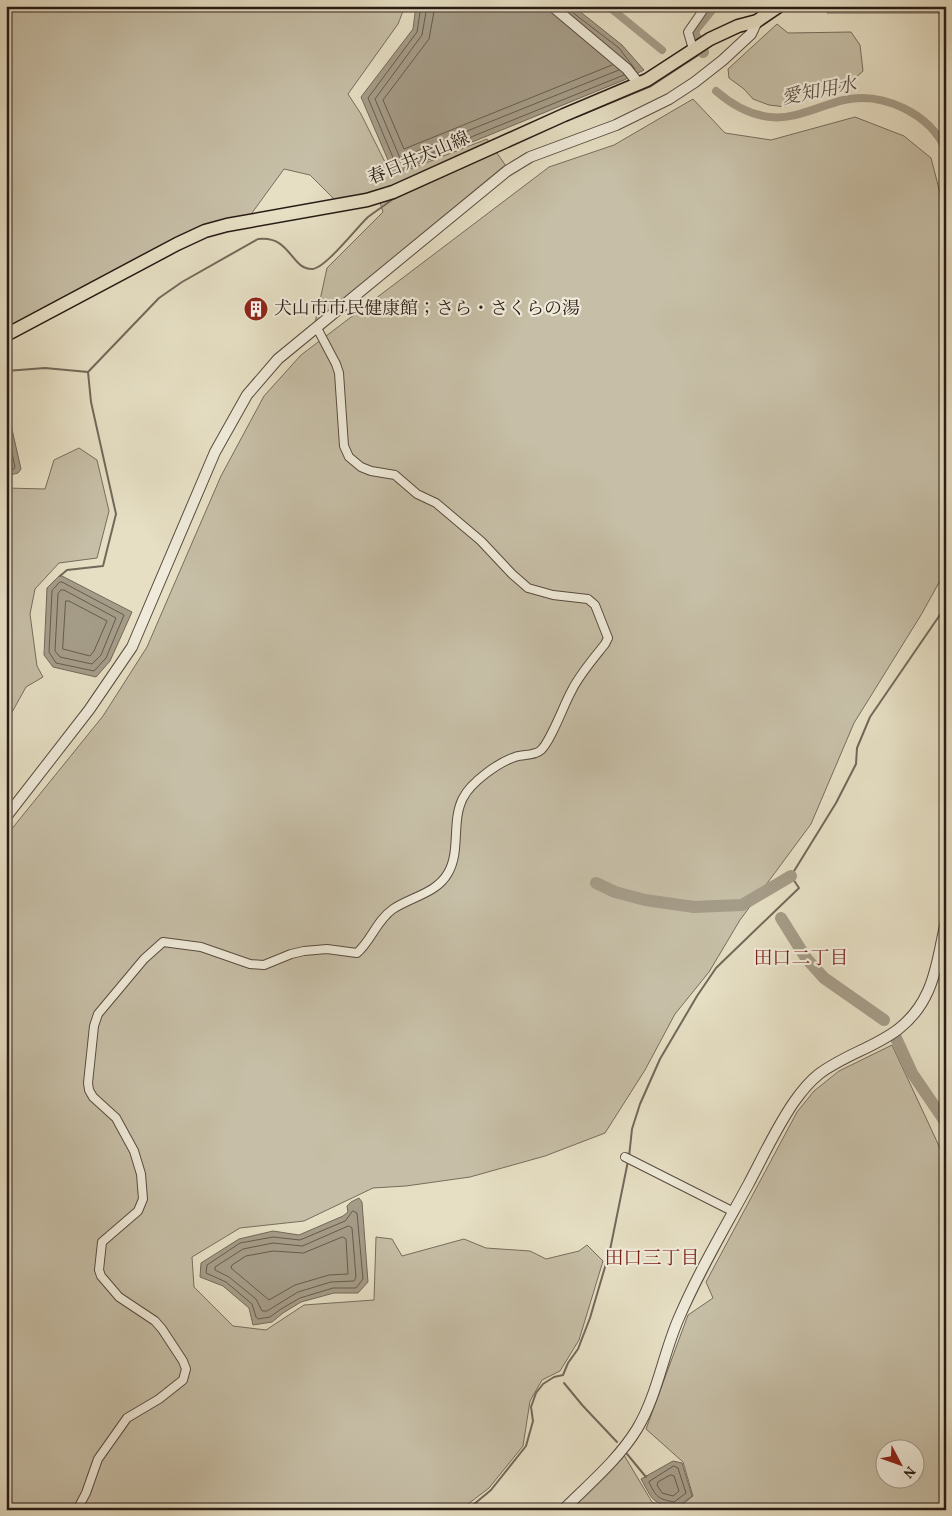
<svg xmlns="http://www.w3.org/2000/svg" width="952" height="1516" viewBox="0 0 952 1516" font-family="Vollkorn,'Noto Serif JP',serif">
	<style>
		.green { fill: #c6bea6; stroke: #776c5d; fill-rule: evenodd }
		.water { fill: #a59c88; stroke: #73685a }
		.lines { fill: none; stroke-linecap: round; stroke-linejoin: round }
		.shore { stroke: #665b4e; stroke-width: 1 }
		.stream { stroke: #73685a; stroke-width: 2 }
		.canal { stroke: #a59c88; stroke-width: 8 }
		.river { stroke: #a59c88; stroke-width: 12 }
		.minor-casing { stroke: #584b40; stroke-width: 10 }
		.tertiary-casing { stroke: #584b40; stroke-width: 12 }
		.primary-casing { stroke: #281a14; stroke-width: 15 }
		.minor { stroke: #efead9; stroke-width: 8 }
		.tertiary { stroke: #efead9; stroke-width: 10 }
		.primary { stroke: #e6dfc4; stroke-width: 12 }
		.labels { text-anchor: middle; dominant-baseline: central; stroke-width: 4.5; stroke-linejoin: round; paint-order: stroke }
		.street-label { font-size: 18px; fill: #281a14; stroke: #efead9 }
		.poi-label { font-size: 18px; fill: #281a14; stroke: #efead9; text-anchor: start }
		.water-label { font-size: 19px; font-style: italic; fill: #5a4e42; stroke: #efead9 }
		.neighbourhood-label { font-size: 19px; fill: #7a1f14; stroke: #efead9 }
	</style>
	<rect width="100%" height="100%" fill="#e6dfc4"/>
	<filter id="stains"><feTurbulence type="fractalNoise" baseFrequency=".004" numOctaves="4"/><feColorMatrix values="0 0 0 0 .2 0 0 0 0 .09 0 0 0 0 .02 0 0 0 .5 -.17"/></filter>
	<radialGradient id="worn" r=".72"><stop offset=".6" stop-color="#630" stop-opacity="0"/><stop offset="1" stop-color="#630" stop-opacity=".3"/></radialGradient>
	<g class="green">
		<polygon points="6,6 405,6 398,24 348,94 361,114 392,176 487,139 506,166 315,323 327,268 383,212 377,193 336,201 310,175 284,169 249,217 226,221 6,331"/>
		<polygon points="837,6 946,6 946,13 827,13"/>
		<polygon points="777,24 788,33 851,32 860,45 863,71 851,82 828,93 802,94 786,107 769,105 753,99 744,89 729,78 728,69"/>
		<polygon points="693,99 725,133 771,140 855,117 904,136 931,158 946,216 946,570 921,615 854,723 811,824 740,920 709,972 675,1014 645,1070 605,1133 545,1156 470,1177 406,1186 373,1188 304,1221 240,1228 192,1257 194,1287 233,1326 266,1330 304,1305 374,1300 376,1237 392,1239 402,1256 464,1239 486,1248 530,1251 546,1259 579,1251 587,1245 603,1261 579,1340 560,1371 542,1380 530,1401 523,1446 489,1488 460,1510 6,1510 6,836 103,716 147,647 221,476 264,396 301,355 549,167 614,145"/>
		<polygon points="79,448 97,460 109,511 97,558 59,563 35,589 30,614 37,666 43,677 26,687 6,723 6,488 45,489 54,460"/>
		<path d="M 892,1045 L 946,1161 L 946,1510 L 676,1510 L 693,1496 L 683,1462 L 646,1429 L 688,1315 L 713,1298 L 706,1282 L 797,1112 L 814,1091 L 839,1071 ZM 914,1448 L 914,1478 L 884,1478 L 884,1448 Z"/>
		<polygon points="624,1455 652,1502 660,1506 674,1510 571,1510"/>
	</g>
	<g class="water">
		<polygon points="416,6 573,6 622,45 644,70 624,80 394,174 361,97 413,29"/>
		<polygon points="6,403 21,469 18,473 6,476"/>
		<polygon points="60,575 132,612 110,661 96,677 53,667 44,655 47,588"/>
		<polygon points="359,1198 362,1202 368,1282 358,1293 334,1293 301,1302 283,1313 272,1322 253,1325 249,1308 223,1286 200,1277 201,1263 239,1239 273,1231 299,1235 343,1216 348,1212 347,1206 351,1202"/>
		<path d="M 673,1461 L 682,1463 L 692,1496 L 676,1508 C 651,1503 653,1500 641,1479 Z"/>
	</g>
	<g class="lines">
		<g class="shore">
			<polyline points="421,6 417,32 368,98 397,167 624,75"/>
			<polyline points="427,6 422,35 375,99 400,158 619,70"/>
			<polyline points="435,6 429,39 383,100 404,149 612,65"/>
			<polyline points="570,6 572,12 619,48 635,69"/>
			<polyline points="6,426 15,467 14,469 6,471"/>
			<polygon points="60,582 62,582 124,615 106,658 94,671 56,663 49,652 52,591"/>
			<polygon points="61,590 64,590 116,618 101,655 92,664 60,657 55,651 58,594"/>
			<polygon points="66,601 69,601 107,621 94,651 90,656 63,649"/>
			<polygon points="353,1211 357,1213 363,1279 356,1288 333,1288 300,1298 281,1309 270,1317 258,1319 256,1317 252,1304 226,1282 206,1273 207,1265 240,1243 273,1237 300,1240 345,1221"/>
			<polygon points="349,1226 352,1228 356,1277 354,1281 331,1282 298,1292 267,1311 262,1311 256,1299 229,1277 215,1270 215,1267 243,1249 273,1243 302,1246"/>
			<polygon points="343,1237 346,1239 348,1274 329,1275 295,1285 269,1300 231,1268 232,1265 246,1256 273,1251 303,1253"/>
			<path d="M 674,1466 L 678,1468 L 686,1493 L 674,1502 C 658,1499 656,1497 649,1482 Z"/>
			<polygon points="671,1475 674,1476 679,1491 673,1496 662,1493 657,1485 658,1482"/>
		</g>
		<g class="stream">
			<polyline points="576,117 651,86 703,52"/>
			<polyline points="6,371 45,368 88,372"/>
			<path d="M 60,576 L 67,570 L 103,566 L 116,514 L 91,402 L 88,372 L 159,298 L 182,282 L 258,239 C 291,235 290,269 312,269 C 325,269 357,227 368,217 C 376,211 385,205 393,199 L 490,155"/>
			<polyline points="629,1157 632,1129 640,1104 660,1059 697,996 716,968 799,888 791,876 836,803 856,764 857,748 870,717 946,606"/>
			<polyline points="564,1383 583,1406 617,1442"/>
			<polyline points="627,1454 646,1477"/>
			<polyline points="467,1510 491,1490 526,1446 533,1421 531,1407 536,1393 543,1384 554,1377 563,1375 568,1363 578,1349 590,1318 610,1250 628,1161"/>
		</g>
		<g class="canal">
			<polyline points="608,6 662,50"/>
			<path d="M 716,91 C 731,104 750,115 770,117 C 795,120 821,105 844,100 C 883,91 930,114 946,150"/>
		</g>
		<g class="river">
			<polyline points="703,52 693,33 695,28 713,6"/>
			<polyline points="596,883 615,892 645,900 694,907 742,905 791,876"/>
			<polyline points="781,918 806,958 824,978 884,1020"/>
			<polyline points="896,1038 912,1073 946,1123"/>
		</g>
		<defs>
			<g id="minor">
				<polyline points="693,49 688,32 706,6"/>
				<polyline points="625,1157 734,1212"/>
				<path d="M 77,1510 L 86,1493 L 98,1459 L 127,1418 L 159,1399 L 183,1380 L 186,1369 L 183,1361 L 162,1329 L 155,1321 L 119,1297 L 101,1276 L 99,1270 L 102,1242 L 138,1211 L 143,1199 L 141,1174 L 134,1151 L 116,1118 L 93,1097 L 89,1090 L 88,1083 L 94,1026 L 98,1014 L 144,959 L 163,942 L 201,947 L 250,964 L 264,965 L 291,954 L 304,951 L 327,949 L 357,953 C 371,941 377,920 393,909 C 411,897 437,893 448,873 C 461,851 451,821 463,798 C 471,782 499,762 515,757 C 523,754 535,756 541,750 C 551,741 564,704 572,690 C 580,674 594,658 605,644 L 608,638 L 595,605 L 588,599 L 553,595 L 528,588 L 512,574 L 481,541 L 436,503 L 417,494 L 395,475 L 371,471 L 361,467 L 349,457 L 344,446 L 339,373 L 336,364 L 317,328"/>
			</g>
			<g id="tertiary">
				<polyline points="552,6 627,69 639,84"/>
				<polyline points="6,817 89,710 132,647 215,452 247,395 278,359 507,171 530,157 616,125 669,99 695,82 723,60 751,34 757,21"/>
				<path d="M 563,1510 C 588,1485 618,1460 637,1429 C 657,1396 663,1355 678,1320 C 698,1273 724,1229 748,1185 C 763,1157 776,1128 794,1102 C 801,1092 809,1082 819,1074 C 858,1045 905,1043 928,991 C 938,969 940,945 946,922"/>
			</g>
			<polyline id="primary" points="6,335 177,244 205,231 227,225 367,200 393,192 564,115 647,80 710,39 738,26 757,21 779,6"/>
		</defs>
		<use href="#minor" class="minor-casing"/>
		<use href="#tertiary" class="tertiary-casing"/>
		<use href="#primary" class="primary-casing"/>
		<use href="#minor" class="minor"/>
		<use href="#tertiary" class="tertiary"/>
		<use href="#primary" class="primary"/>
	</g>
	<defs>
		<symbol id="building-disc" viewBox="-11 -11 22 22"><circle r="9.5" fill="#8f2418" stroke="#efead9"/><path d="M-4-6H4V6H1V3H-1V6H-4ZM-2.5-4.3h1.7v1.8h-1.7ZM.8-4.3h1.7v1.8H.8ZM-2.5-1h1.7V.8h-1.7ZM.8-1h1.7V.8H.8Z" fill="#fff"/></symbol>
	</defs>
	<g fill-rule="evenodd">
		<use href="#building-disc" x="242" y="295" width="28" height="28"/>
	</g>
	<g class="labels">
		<g class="street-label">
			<text transform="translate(419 159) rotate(-23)">春日井犬山線</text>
		</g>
		<g class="poi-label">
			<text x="274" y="309">犬山市市民健康館；さら・さくらの湯</text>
		</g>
		<g class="water-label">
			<text transform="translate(819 92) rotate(-11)">愛知用水</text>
		</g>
		<g class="neighbourhood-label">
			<text x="801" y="959">田口二丁目</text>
			<text x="652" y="1259">田口三丁目</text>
		</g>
	</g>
	<rect width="952" height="1516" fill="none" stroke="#e6dfc4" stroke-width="25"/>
	<rect x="8" y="8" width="937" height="1501" fill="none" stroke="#281a14" stroke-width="2.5"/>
	<rect x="12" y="12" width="927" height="1491" fill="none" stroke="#281a14"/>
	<g transform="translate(900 1464) rotate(131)"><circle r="24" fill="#efead9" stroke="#9f978a"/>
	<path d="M0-4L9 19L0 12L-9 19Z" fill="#8f2418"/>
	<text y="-8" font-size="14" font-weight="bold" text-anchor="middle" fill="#281a14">N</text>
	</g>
	<rect width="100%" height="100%" filter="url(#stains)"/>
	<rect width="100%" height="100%" fill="url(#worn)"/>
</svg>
